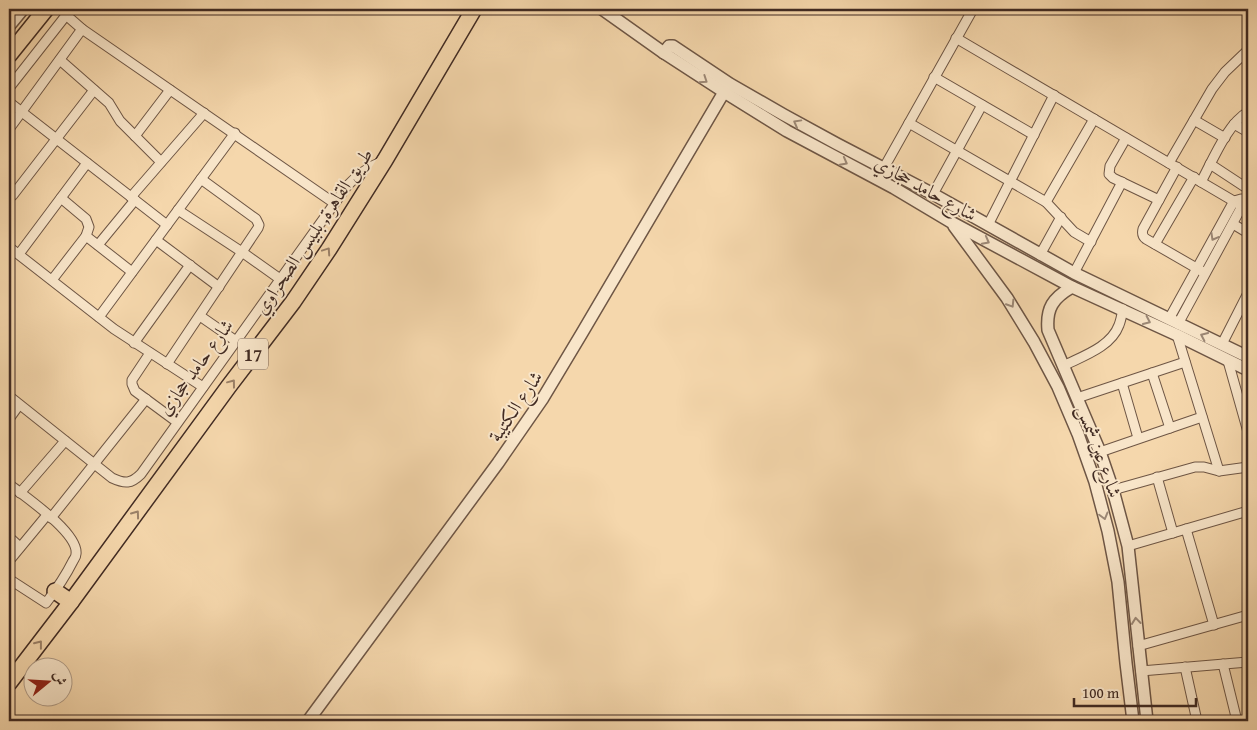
<svg xmlns="http://www.w3.org/2000/svg" width="1257" height="730" viewBox="0 0 1257 730" font-family="'Gentium Book Plus',Amiri,serif">
	<style>
		.lines { fill: none; stroke-linecap: round; stroke-linejoin: round }
		.minor-casing { stroke: #6e5645; stroke-width: 11 }
		.tertiary-casing { stroke: #6e5645; stroke-width: 14 }
		.trunk-casing { stroke: #412b23; stroke-width: 18 }
		.minor { stroke: #f8e5c9; stroke-width: 9 }
		.tertiary { stroke: #f8e5c9; stroke-width: 11 }
		.trunk { stroke: #f5d7ac; stroke-width: 15 }
		.oneway { stroke: #9c8876 }
		.oneway2 { stroke: #9b8168 }
		.labels { text-anchor: middle; dominant-baseline: central; stroke-width: 4; stroke-linejoin: round; paint-order: stroke }
		.shield { fill: #f8e5c9; stroke: #786355; stroke-width: 1 }
		.shield-label { font-size: 18px; font-weight: bold; fill: #412b23 }
		.street-label { font-size: 19px; fill: #412b23; stroke: #f8e5c9 }
	</style>
	<rect width="100%" height="100%" fill="#f5d7ac"/>
	<filter id="stains"><feTurbulence type="fractalNoise" baseFrequency=".004" numOctaves="4"/><feColorMatrix values="0 0 0 0 .2 0 0 0 0 .09 0 0 0 0 .02 0 0 0 .5 -.17"/></filter>
	<radialGradient id="worn" r=".72"><stop offset=".6" stop-color="#630" stop-opacity="0"/><stop offset="1" stop-color="#630" stop-opacity=".3"/></radialGradient>
	<g class="lines">
		<defs>
			<g id="minor">
				<polyline points="66,15 82,29 334,203"/>
				<polyline points="956,38 1242,206"/>
				<polyline points="60,60 109,103 120,121 161,162"/>
				<polyline points="934,77 1034,135"/>
				<polyline points="9,88 71,9"/>
				<polyline points="9,102 167,225"/>
				<polyline points="1194,120 1225,138"/>
				<polyline points="909,123 1046,202 1074,232 1091,242"/>
				<polyline points="1234,124 1248,132"/>
				<polyline points="9,129 82,29"/>
				<polyline points="135,136 170,90"/>
				<polyline points="1126,138 1110,166 1109,174 1113,178 1159,200"/>
				<polyline points="1169,163 1212,89 1225,72 1248,50"/>
				<polyline points="1210,164 1248,189"/>
				<path d="M 1177,167 L 1143,229 C 1142,233 1142,236 1146,239 L 1205,273"/>
				<polyline points="881,173 973,9"/>
				<path d="M 1201,182 C 1213,160 1227,124 1248,112"/>
				<polyline points="933,194 982,105"/>
				<polyline points="131,197 204,113"/>
				<polyline points="9,198 13,195 94,90"/>
				<polyline points="1046,202 1094,119"/>
				<polyline points="178,210 242,252 280,279"/>
				<polyline points="1233,224 1248,233"/>
				<polyline points="988,225 1054,95"/>
				<polyline points="86,236 132,272"/>
				<polyline points="156,240 219,287"/>
				<polyline points="1155,244 1194,177"/>
				<polyline points="98,245 135,200"/>
				<polyline points="9,247 114,329 203,387"/>
				<polyline points="19,254 87,163"/>
				<polyline points="1040,255 1061,217"/>
				<polyline points="1074,273 1122,182"/>
				<polyline points="52,280 86,236 89,227 86,219 61,198"/>
				<polyline points="200,316 236,341"/>
				<polyline points="99,317 235,133"/>
				<polyline points="1169,319 1234,201 1241,199 1248,199"/>
				<polyline points="1178,324 1242,206 1242,202"/>
				<polyline points="1177,335 1219,471"/>
				<polyline points="134,343 190,265"/>
				<polyline points="1222,344 1248,293"/>
				<polyline points="150,353 132,380 132,384 135,391 177,422"/>
				<polyline points="1228,361 1248,432"/>
				<polyline points="167,364 258,228 259,225 256,219 201,179"/>
				<path d="M 1063,366 C 1083,356 1111,347 1119,325 C 1121,320 1122,314 1123,309"/>
				<polyline points="1152,373 1170,428"/>
				<polyline points="1122,383 1138,438"/>
				<path d="M 9,396 L 112,478 C 125,484 131,484 141,474 L 347,186 C 358,174 368,167 383,161"/>
				<polyline points="1077,398 1185,362"/>
				<polyline points="9,419 19,405"/>
				<polyline points="1100,452 1202,417"/>
				<polyline points="1157,477 1173,533"/>
				<path d="M 9,484 C 24,496 79,533 76,554 C 76,557 74,559 73,561 C 65,577 56,590 46,603 L 9,579"/>
				<polyline points="1113,490 1195,467 1204,467 1219,471 1248,467"/>
				<polyline points="20,493 65,441"/>
				<polyline points="51,518 146,399"/>
				<polyline points="1186,529 1214,625"/>
				<polyline points="9,537 20,547"/>
				<polyline points="1128,546 1248,511"/>
				<polyline points="9,561 47,515"/>
				<polyline points="1138,646 1248,615"/>
				<polyline points="1223,664 1237,721"/>
				<polyline points="1185,667 1197,721"/>
				<polyline points="1141,671 1248,662"/>
				<polyline points="1239,721 1248,719"/>
			</g>
			<g id="tertiary">
				<polyline points="602,9 664,53 724,92 787,131 894,188 951,222 1072,287 1177,335 1248,370"/>
				<polyline points="9,26 23,9"/>
				<polyline points="664,53 669,46 673,46 730,84 784,115 837,144 933,194 1074,273 1248,357"/>
				<polyline points="954,226 1007,298 1034,342 1058,387 1078,434 1095,482 1108,531 1118,582 1126,663 1133,721"/>
				<path d="M 1072,287 C 1053,298 1046,308 1048,330 L 1100,452 L 1113,490 L 1128,546 L 1147,721"/>
				<polyline points="308,721 498,463 543,398 582,333 724,92"/>
			</g>
			<g id="trunk">
				<polyline points="9,55 46,9"/>
				<polyline points="55,591 71,602"/>
				<polyline points="9,683 71,602 229,386 293,302 329,249 385,160 474,9"/>
			</g>
		</defs>
		<use href="#minor" class="minor-casing"/>
		<use href="#tertiary" class="tertiary-casing"/>
		<use href="#trunk" class="trunk-casing"/>
		<use href="#minor" class="minor"/>
		<use href="#tertiary" class="tertiary"/>
		<use href="#trunk" class="trunk"/>
	</g>
	<defs><path id="oneway-chevron" d="M-2-3.5L2.5 0L-2 3.5" fill="none" stroke-width="1.6" stroke-linecap="round" stroke-linejoin="round" transform="scale(1.25)"/></defs>
	<g class="oneway">
		<use href="#oneway-chevron" transform="translate(704 80) rotate(34)"/>
		<use href="#oneway-chevron" transform="translate(797 123) rotate(-151)"/>
		<use href="#oneway-chevron" transform="translate(844 162) rotate(28)"/>
		<use href="#oneway-chevron" transform="translate(1214 237) rotate(119)"/>
		<use href="#oneway-chevron" transform="translate(986 241) rotate(28)"/>
		<use href="#oneway-chevron" transform="translate(1011 304) rotate(58)"/>
		<use href="#oneway-chevron" transform="translate(1147 321) rotate(25)"/>
		<use href="#oneway-chevron" transform="translate(1204 336) rotate(-155)"/>
		<use href="#oneway-chevron" transform="translate(1104 516) rotate(75)"/>
		<use href="#oneway-chevron" transform="translate(1136 621) rotate(-96)"/>
	</g>
	<g class="oneway2">
		<use href="#oneway-chevron" transform="translate(327 251) rotate(-56)"/>
		<use href="#oneway-chevron" transform="translate(232 383) rotate(-53)"/>
		<use href="#oneway-chevron" transform="translate(136 514) rotate(-54)"/>
		<use href="#oneway-chevron" transform="translate(39 644) rotate(-52)"/>
	</g>
	<g class="labels">
		<rect class="shield" x="238" y="338.5" width="30" height="31" rx="4"/>
		<g class="shield-label">
			<text x="253" y="354">17</text>
		</g>
		<g class="street-label">
			<text transform="translate(926 188) rotate(29)">شارع حامد حجازي</text>
			<text transform="translate(313 231) rotate(-56)">طريق القاهرة, بلبيس الصحراوي</text>
			<text transform="translate(195 367) rotate(-54)">شارع حامد حجازي</text>
			<text transform="translate(515 406) rotate(-56)">شارع الكتيبة</text>
			<text transform="translate(1100 451) rotate(70)">شارع عين شمس</text>
		</g>
	</g>
	<rect width="1257" height="730" fill="none" stroke="#f5d7ac" stroke-width="30"/>
	<rect x="10" y="10" width="1237" height="710" fill="none" stroke="#412b23" stroke-width="2.5"/>
	<rect x="15" y="15" width="1227" height="700" fill="none" stroke="#412b23"/>
	<g transform="translate(48 682) rotate(72)"><circle r="24" fill="#f8e5c9" stroke="#af9b87"/>
	<path d="M0-4L9 19L0 12L-9 19Z" fill="#8f2418"/>
	<text y="-8" font-size="14" font-weight="bold" text-anchor="middle" fill="#412b23">ش</text>
	</g>
	<path d="M1074 698v8h122v-8" fill="none" stroke="#412b23" stroke-width="2.5"/>
	<text x="1082" y="698" font-size="15" fill="#412b23" stroke="#f8e5c9" stroke-width="4" paint-order="stroke">100 m</text>
	<rect width="100%" height="100%" filter="url(#stains)"/>
	<rect width="100%" height="100%" fill="url(#worn)"/>
</svg>
